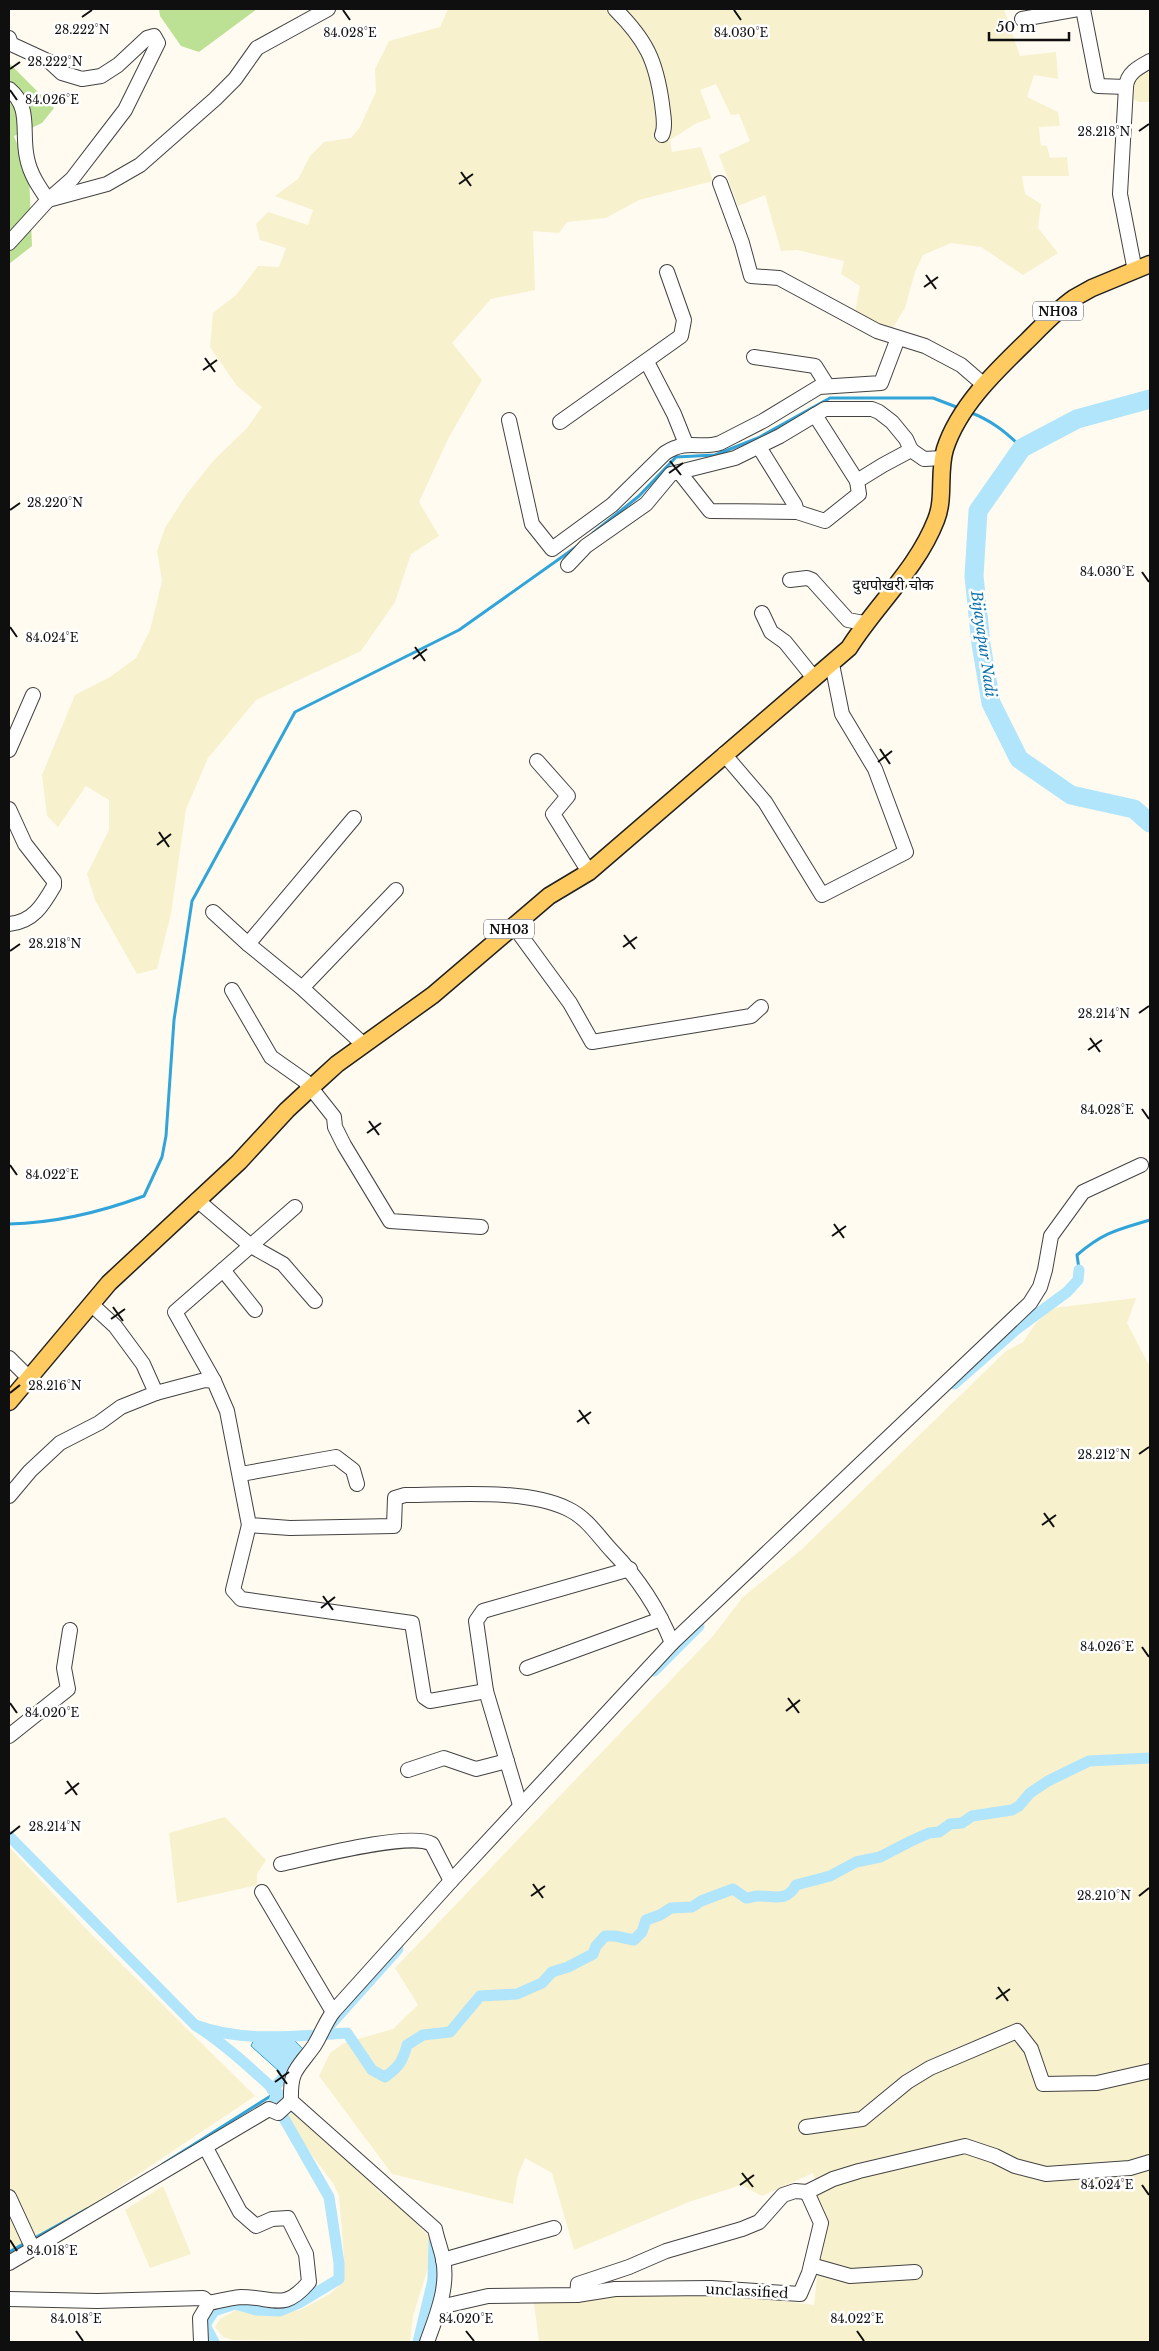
<svg xmlns="http://www.w3.org/2000/svg" width="1159" height="2351" viewBox="0 0 1159 2351" font-family="'Libre Baskerville','Noto Sans Devanagari',serif">
	<style>
		.farmland { fill: #f8f1ce }
		.forest { fill: #bce094 }
		.water { fill: #b0e5fb; stroke: #31a4d9 }
		.lines { fill: none; stroke-linecap: round; stroke-linejoin: round }
		.stream { stroke: #31a4d9; stroke-width: 3 }
		.canal { stroke: #b0e5fb; stroke-width: 11 }
		.river { stroke: #b0e5fb; stroke-width: 19 }
		.minor-casing { stroke: #424242; stroke-width: 16 }
		.major-casing { stroke: #202020; stroke-width: 19 }
		.minor { stroke: #fff; stroke-width: 14 }
		.major { stroke: #ffcb60; stroke-width: 16 }
		.ticks { fill: none; stroke: #0f0f0f; stroke-width: 2 }
		.labels { text-anchor: middle; dominant-baseline: central; stroke-width: 5; stroke-linejoin: round; paint-order: stroke }
		.shield { fill: #fff; stroke: #575757; stroke-width: 1 }
		.shield-label { font-size: 12px; font-weight: bold; fill: #0f0f0f }
		.street-label { font-size: 14px; fill: #0f0f0f; stroke: #fff }
		.neighbourhood-label { font-size: 15px; fill: #0f0f0f; stroke: #fff }
		.water-label { font-size: 15px; font-style: italic; fill: #0c74ac; stroke: #fff }
		.ticks-label { font-size: 12px; text-anchor: middle; fill: #0f0f0f; stroke: #fff; stroke-width: 5; stroke-linejoin: round; paint-order: stroke }
	</style>
	<rect width="100%" height="100%" fill="#fffbf0"/>
	<g class="farmland">
		<polygon points="448,9 1004,9 1020,56 1056,52 1058,79 1034,75 1027,97 1058,112 1060,126 1039,127 1040,140 1041,145 1047,146 1050,158 1067,157 1069,176 1022,176 1025,194 1041,204 1038,228 1058,253 1023,275 981,247 951,243 923,255 915,272 905,308 892,329 855,311 860,286 841,274 844,261 797,250 781,251 765,195 738,206 719,155 750,141 739,114 731,115 716,84 700,90 711,118 695,124 670,140 672,152 701,147 713,181 639,200 606,218 567,222 559,233 533,231 535,290 491,299 452,343 482,380 449,437 419,502 439,536 411,554 395,602 361,651 256,700 208,758 186,809 171,914 157,969 137,974 95,900 87,874 109,830 109,800 86,786 58,827 47,816 42,775 75,695 110,677 136,658 150,630 162,581 157,551 165,528 186,495 214,460 247,428 262,407 237,386 210,347 213,313 236,295 258,266 279,267 286,248 260,240 256,224 268,212 308,225 313,210 275,196 298,179 310,156 324,142 351,138 360,127 376,92 375,69 389,41 440,27"/>
		<polygon points="1150,68 1150,102 1139,102 1131,98 1135,78"/>
		<polygon points="1136,1298 1127,1323 1150,1367 1150,2342 539,2342 534,2303 613,2296 710,2292 814,2305 823,2222 813,2173 762,2196 741,2185 689,2202 574,2250 552,2173 525,2158 518,2175 513,2204 392,2174 319,2076 330,2053 344,2043 393,2029 418,2005 395,1968 713,1636 743,1597 801,1550 1006,1351 1023,1342 1036,1323 1053,1308"/>
		<polygon points="225,1817 266,1860 257,1874 257,1885 177,1903 169,1833"/>
		<polygon points="9,1847 90,1933 255,2096 83,2211 9,2252"/>
		<polygon points="294,2113 373,2184 378,2191 410,2215 432,2241 431,2258 413,2316 410,2342 232,2340 223,2337 215,2327 220,2319 238,2309 255,2314 269,2315 300,2310 330,2294 343,2282 344,2256 339,2196 333,2183 296,2134 288,2115"/>
		<polygon points="163,2186 191,2254 150,2268 125,2210"/>
	</g>
	<g class="forest">
		<polygon points="159,9 257,9 199,52 181,46 160,16"/>
		<polygon points="9,63 54,108 42,123 14,136 29,175 32,246 9,264"/>
	</g>
	<polygon class="water" points="254,2039 294,2040 303,2049 281,2073 251,2046"/>
	<g class="lines">
		<g class="stream">
			<path d="M 969,412 C 991,420 1006,432 1022,448"/>
			<polyline points="593,533 639,496 676,457 715,455 758,438 830,398 933,398 959,408"/>
			<path d="M 9,1224 C 55,1223 101,1212 144,1196 L 162,1157 L 166,1136 L 174,1020 L 192,901 L 295,712 L 459,630 L 576,547"/>
			<path d="M 1079,1269 L 1077,1255 C 1104,1232 1117,1230 1150,1220"/>
			<polyline points="163,2164 277,2092"/>
			<polyline points="33,2239 87,2209"/>
			<polyline points="9,2252 25,2243"/>
		</g>
		<g class="canal">
			<polyline points="954,1384 1018,1328 1067,1292 1078,1280 1079,1270"/>
			<polyline points="654,1671 699,1626"/>
			<path d="M 9,1836 L 195,2025 C 231,2048 263,2080 295,2109"/>
			<path d="M 195,2025 C 243,2043 296,2036 347,2033 L 372,2070 L 385,2077 C 398,2068 403,2061 407,2045 L 423,2035 L 450,2032 L 480,1996 L 517,1994 L 542,1983 L 552,1972 L 568,1967 L 593,1954 L 596,1946 L 605,1936 L 615,1936 L 634,1940 L 642,1932 L 646,1920 L 660,1915 L 671,1908 L 692,1907 L 701,1901 L 733,1889 L 746,1898 C 751,1898 753,1896 758,1896 C 775,1896 787,1902 796,1885 L 830,1876 L 856,1862 L 880,1857 L 911,1841 L 929,1833 L 939,1832 L 950,1824 L 962,1823 L 972,1816 L 1012,1810 L 1019,1806 L 1030,1793 L 1048,1781 L 1089,1761 L 1150,1758"/>
			<polyline points="330,2025 398,1949"/>
			<polyline points="272,2090 298,2061"/>
			<polyline points="214,2342 205,2325 214,2311 235,2304 256,2310 280,2311 299,2303 339,2279 339,2263 329,2197 274,2101 277,2092"/>
			<polyline points="418,2342 433,2280 434,2241"/>
		</g>
		<polyline class="river" points="1150,399 1077,419 1022,448 978,511 974,576 981,644 991,703 1019,759 1071,795 1134,809 1150,823"/>
		<defs>
			<g id="minor">
				<path d="M 615,9 C 646,40 656,60 662,104 C 663,114 666,126 662,135"/>
				<polyline points="1083,9 1098,86 1126,87"/>
				<polyline points="1022,19 1078,9"/>
				<polyline points="9,38 11,44 50,62 62,73 82,79 101,76 118,65 147,38 154,36 158,43 125,110 105,136 72,179 48,200 9,243"/>
				<path d="M 9,89 C 32,108 21,132 27,158 C 30,174 39,187 48,200 L 107,184 L 140,165 L 215,99 L 235,79 L 257,48 L 328,9"/>
				<polyline points="720,183 742,243 751,276 779,278 877,331 925,346 961,365 983,384"/>
				<path d="M 1135,271 L 1120,194 L 1126,87 C 1127,73 1139,67 1150,61"/>
				<polyline points="754,357 815,366 827,385"/>
				<polyline points="647,362 674,414 686,444"/>
				<polyline points="815,415 857,481"/>
				<path d="M 509,420 L 532,524 L 552,549 L 612,505 L 665,453 C 688,438 700,450 720,443 L 763,421 L 819,387 L 881,383 L 898,338"/>
				<polyline points="560,422 681,336 684,320 667,272"/>
				<polyline points="759,447 795,505 797,512"/>
				<polyline points="680,473 710,511 797,512 825,521 859,494 857,481 883,465 911,450 924,459 943,458"/>
				<polyline points="568,565 586,546 646,504 671,474 735,458 780,436 825,409 872,409 879,412 892,422 906,439 911,450"/>
				<polyline points="790,580 807,578 812,580 848,620 864,623"/>
				<polyline points="762,613 771,632 785,642 814,678"/>
				<polyline points="9,750 33,695"/>
				<polyline points="724,754 765,802 822,895 906,852 875,769 842,714 832,664"/>
				<polyline points="537,761 568,796 553,814 589,872"/>
				<path d="M 9,809 L 25,844 L 54,881 L 54,886 C 43,905 33,922 9,924"/>
				<polyline points="354,818 248,944 302,988 364,1045"/>
				<polyline points="213,912 248,944"/>
				<polyline points="513,925 570,1003 592,1042 751,1016 761,1007"/>
				<polyline points="302,988 396,890"/>
				<polyline points="232,990 271,1057 305,1081 310,1089"/>
				<polyline points="311,1088 334,1117 335,1127 344,1145 390,1221 481,1227"/>
				<polyline points="197,1200 251,1246 283,1264 315,1301"/>
				<polyline points="223,1270 255,1310"/>
				<path d="M 91,1304 L 115,1326 L 143,1364 L 156,1393 L 205,1380 L 214,1381 L 227,1411 L 249,1525 L 290,1528 L 394,1526 L 395,1498 L 405,1495 C 451,1495 527,1488 568,1509 C 586,1517 599,1537 612,1551 C 638,1578 658,1608 672,1643"/>
				<polyline points="9,1358 29,1378"/>
				<polyline points="214,1381 175,1312 295,1207"/>
				<polyline points="241,1474 336,1457 353,1470 357,1484"/>
				<polyline points="9,1496 30,1471 60,1443 99,1423 121,1407 156,1393"/>
				<polyline points="249,1525 233,1590 241,1599 412,1623 424,1697 430,1701 486,1691 476,1621 483,1611 630,1569"/>
				<polyline points="527,1668 661,1619"/>
				<polyline points="486,1691 520,1805"/>
				<polyline points="9,1736 68,1689 64,1668 70,1630"/>
				<polyline points="408,1770 444,1758 476,1769 507,1761"/>
				<path d="M 281,1864 C 309,1858 410,1831 432,1844 L 451,1881"/>
				<polyline points="262,1892 333,2012"/>
				<polyline points="806,2127 862,2119 907,2082 930,2068 1017,2031 1031,2049 1043,2084 1097,2083 1150,2071"/>
				<polyline points="9,2197 33,2249"/>
				<polyline points="443,2260 554,2228"/>
				<polyline points="9,2263 269,2109 278,2113 291,2101"/>
				<polyline points="811,2265 850,2276 915,2272"/>
				<polyline points="577,2295 578,2284 629,2267 666,2251 742,2229 759,2222 783,2195 795,2191 807,2192"/>
				<polyline points="9,2299 97,2301 203,2298 209,2303"/>
				<polyline points="440,2307 488,2296 577,2295 615,2289 711,2288 800,2294 809,2273 821,2223 807,2192 833,2179 859,2171 965,2146 995,2156 1015,2166 1046,2174 1130,2168 1150,2162"/>
				<path d="M 201,2342 L 200,2318 L 209,2303 C 219,2301 230,2298 241,2297 C 274,2297 284,2312 309,2282 L 306,2254 L 288,2218 L 272,2219 L 256,2226 L 240,2212 L 206,2148"/>
				<path d="M 427,2342 C 436,2317 449,2287 443,2259 C 441,2249 437,2239 435,2229 L 291,2101 C 290,2069 297,2070 314,2046 C 321,2035 325,2023 333,2012 L 451,1881 L 672,1643 L 1030,1303 L 1040,1287 L 1045,1270 L 1051,1236 L 1083,1192 L 1141,1165"/>
			</g>
			<path id="major" d="M 9,1402 L 109,1283 L 239,1162 L 287,1110 L 314,1085 L 337,1064 L 433,995 L 549,896 L 589,872 L 849,648 C 876,605 917,569 936,520 C 945,498 938,472 945,449 C 959,406 996,371 1027,341 C 1042,326 1057,310 1074,298 L 1092,288 L 1150,264"/>
		</defs>
		<use href="#minor" class="minor-casing"/>
		<use href="#major" class="major-casing"/>
		<use href="#minor" class="minor"/>
		<use href="#major" class="major"/>
	</g>
	<path class="ticks" d="M 343,10 L 350,20M 734,10 L 741,20M 82,17 L 92,10M 10,69 L 20,62M 10,90 L 17,100M 1139,131 L 1149,124M 461,172 L 471,186M 459,184 L 473,174M 926,275 L 936,289M 924,287 L 938,277M 205,358 L 215,372M 203,370 L 217,360M 670,461 L 681,475M 669,473 L 683,463M 10,510 L 20,503M 1142,572 L 1149,582M 10,627 L 17,637M 415,647 L 425,661M 413,659 L 427,649M 880,749 L 890,764M 878,762 L 892,751M 159,832 L 169,847M 157,845 L 171,834M 624,935 L 635,949M 623,947 L 637,937M 10,951 L 20,944M 1139,1013 L 1149,1006M 1090,1038 L 1100,1052M 1088,1050 L 1102,1040M 1142,1109 L 1149,1119M 369,1121 L 379,1135M 367,1133 L 381,1123M 10,1165 L 17,1175M 834,1224 L 844,1238M 832,1236 L 846,1226M 113,1307 L 123,1321M 111,1319 L 125,1309M 10,1393 L 20,1385M 579,1410 L 589,1424M 577,1422 L 591,1412M 1139,1454 L 1149,1447M 1044,1513 L 1054,1527M 1042,1525 L 1056,1515M 323,1596 L 333,1610M 321,1608 L 335,1597M 1142,1647 L 1149,1657M 788,1698 L 799,1713M 10,1703 L 17,1713M 786,1711 L 800,1700M 67,1781 L 77,1795M 65,1794 L 79,1783M 10,1834 L 20,1826M 533,1884 L 543,1898M 531,1896 L 545,1886M 1139,1896 L 1149,1888M 998,1987 L 1008,2001M 996,1999 L 1010,1989M 277,2070 L 287,2084M 275,2082 L 289,2072M 742,2173 L 753,2187M 740,2185 L 754,2175M 1142,2185 L 1149,2195M 10,2240 L 17,2251M 76,2331 L 83,2341M 466,2331 L 474,2341M 857,2331 L 864,2341"/>
	<g class="labels">
		<g class="shield">
			<rect x="1033" y="301.5" width="50" height="19" rx="4"/>
			<rect x="484" y="919.5" width="50" height="19" rx="4"/>
		</g>
		<g class="shield-label">
			<text x="1058" y="311">NH03</text>
			<text x="509" y="929">NH03</text>
		</g>
		<g class="street-label">
			<text transform="translate(747 2291) rotate(3)">unclassified</text>
		</g>
		<g class="neighbourhood-label">
			<text x="893" y="584">दुधपोखरी चोक</text>
		</g>
		<g class="water-label">
			<text transform="translate(984 644) rotate(82)">Bijayapur Nadi</text>
		</g>
	</g>
	<g class="ticks-label">
		<text x="82" y="34">28.222°N</text>
		<text x="350" y="37">84.028°E</text>
		<text x="741" y="37">84.030°E</text>
		<text x="55" y="66">28.222°N</text>
		<text x="52" y="104">84.026°E</text>
		<text x="1104" y="136">28.218°N</text>
		<text x="55" y="507">28.220°N</text>
		<text x="1107" y="576">84.030°E</text>
		<text x="52" y="642">84.024°E</text>
		<text x="55" y="948">28.218°N</text>
		<text x="1104" y="1018">28.214°N</text>
		<text x="1107" y="1114">84.028°E</text>
		<text x="52" y="1179">84.022°E</text>
		<text x="55" y="1390">28.216°N</text>
		<text x="1104" y="1459">28.212°N</text>
		<text x="1107" y="1651">84.026°E</text>
		<text x="52" y="1717">84.020°E</text>
		<text x="55" y="1831">28.214°N</text>
		<text x="1104" y="1900">28.210°N</text>
		<text x="1107" y="2189">84.024°E</text>
		<text x="52" y="2255">84.018°E</text>
		<text x="76" y="2323">84.018°E</text>
		<text x="466" y="2323">84.020°E</text>
		<text x="857" y="2323">84.022°E</text>
	</g>
	<rect width="1159" height="2351" fill="none" stroke="#0f0f0f" stroke-width="20"/>
	<path d="M989 32v8h80v-8" fill="none" stroke="#0f0f0f" stroke-width="2.5"/>
	<text x="996" y="32" font-size="15" fill="#0f0f0f" stroke="#ffffff" stroke-width="4" paint-order="stroke">50 m</text>
</svg>
